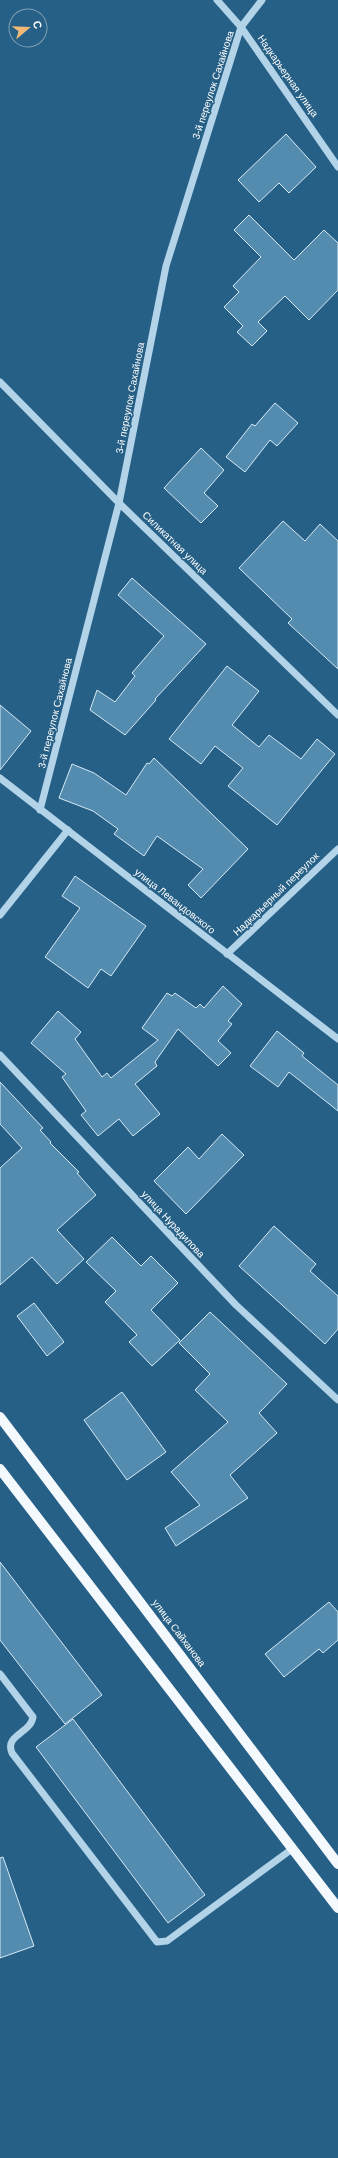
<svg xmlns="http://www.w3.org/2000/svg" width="338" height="2158" viewBox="0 0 338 2158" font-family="Helvetica,sans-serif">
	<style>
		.building { fill: #538caf; stroke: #d5eaf6 }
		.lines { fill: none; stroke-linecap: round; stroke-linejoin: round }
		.minor { stroke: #b2d3e8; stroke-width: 7 }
		.major { stroke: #f4f9fe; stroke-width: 10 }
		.labels { text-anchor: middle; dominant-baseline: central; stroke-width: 3; stroke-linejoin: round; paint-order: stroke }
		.street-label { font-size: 10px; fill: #fff; stroke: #276086 }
	</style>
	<rect width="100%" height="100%" fill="#276086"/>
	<g class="building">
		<polygon points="286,134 316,167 289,193 279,183 259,202 238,180"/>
		<polygon points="249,215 294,260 324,230 338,243 338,290 309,320 285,296 258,322 267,331 252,346 237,332 243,326 224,307 239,292 233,286 261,257 234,230"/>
		<polygon points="275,403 298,423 277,446 270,440 245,472 226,457 252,424 255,426"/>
		<polygon points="201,448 224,470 204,493 218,506 201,523 164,488"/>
		<polygon points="283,521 305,541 320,524 338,541 338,669 288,623 292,619 239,568"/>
		<polygon points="132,578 206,644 155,699 156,700 125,735 90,710 97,690 115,702 135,676 132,673 164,636 118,595"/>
		<polygon points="227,666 259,691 232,725 259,747 269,735 301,759 317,739 335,754 277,825 228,786 243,768 215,746 201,764 169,739"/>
		<polygon points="0,705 31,731 0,770"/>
		<polygon points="154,758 248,849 201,898 188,885 203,869 157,836 144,856 114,834 118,829 93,811 59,798 72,764 94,773 126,795 147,763 149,764"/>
		<polygon points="75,876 146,926 111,976 101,969 88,988 45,957 80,908 62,896"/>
		<polygon points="223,986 242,1004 228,1021 232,1024 218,1041 231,1053 218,1066 178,1029 155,1062 157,1066 135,1084 160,1114 133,1136 119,1119 98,1136 81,1115 86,1111 62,1077 66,1074 31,1043 58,1011 81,1032 75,1039 102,1077 107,1073 111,1078 158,1040 142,1028 167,993 172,996 175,993 196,1008 200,1004 204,1008"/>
		<polygon points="277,1031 304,1053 302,1056 338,1085 338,1111 289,1072 278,1087 250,1066"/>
		<polygon points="0,1082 43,1128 40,1130 51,1142 50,1143 79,1172 77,1173 96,1195 57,1230 84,1259 57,1284 32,1257 0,1285 0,1168 22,1148 0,1124"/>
		<polygon points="222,1134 244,1155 186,1214 154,1181 188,1147 199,1159"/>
		<polygon points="274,1226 316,1264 310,1271 338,1296 338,1329 325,1344 239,1266"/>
		<polygon points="112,1237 141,1266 151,1256 178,1283 151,1310 180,1340 152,1366 129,1342 137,1335 105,1302 116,1291 86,1262"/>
		<polygon points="34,1303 64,1342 47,1356 17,1316"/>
		<polygon points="210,1312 287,1384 259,1413 277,1433 230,1475 248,1498 176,1546 165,1528 200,1505 171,1472 228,1422 195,1390 210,1374 179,1343"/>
		<polygon points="122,1392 166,1452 127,1480 84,1420"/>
		<polygon points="0,1562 102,1695 65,1724 0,1640"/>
		<polygon points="329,1602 338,1612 338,1640 323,1653 319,1649 284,1677 265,1654"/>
		<polygon points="73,1719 205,1895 168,1923 36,1747"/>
		<polygon points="3,1857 34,1946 0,1958 0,1858"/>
	</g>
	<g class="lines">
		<g class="minor">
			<polyline points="217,0 241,27 338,167"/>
			<polyline points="0,382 119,503 338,715"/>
			<polyline points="0,778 338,1039"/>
			<polyline points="40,810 119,503 166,266 241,27 262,0"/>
			<polyline points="0,915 68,830"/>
			<polyline points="227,954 338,849"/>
			<polyline points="0,1055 236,1305 338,1400"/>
			<path d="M 0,1674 L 33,1717 C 31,1733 4,1735 12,1753 L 157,1942 L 167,1941 L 292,1849"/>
		</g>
		<g class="major">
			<polyline points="0,1417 338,1864"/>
			<polyline points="0,1469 338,1908"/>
		</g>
	</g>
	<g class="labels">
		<g class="street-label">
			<text transform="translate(288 76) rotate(55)">Надкарьерная улица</text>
			<text transform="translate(213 85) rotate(-72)">3-й переулок Сахайнова</text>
			<text transform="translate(130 398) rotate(-79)">3-й переулок Сахайнова</text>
			<text transform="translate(175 543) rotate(44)">Силикатная улица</text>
			<text transform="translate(55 713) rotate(-76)">3-й переулок Сахайнова</text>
			<text transform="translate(276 894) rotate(-44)">Надкарьерный переулок</text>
			<text transform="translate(175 901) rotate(38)">улица Левандовского</text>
			<text transform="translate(173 1224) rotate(47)">улица Нурадилова</text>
			<text transform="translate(179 1633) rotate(53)">улица Сайханова</text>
		</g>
	</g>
	<g transform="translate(28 28) rotate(71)"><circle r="19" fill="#276086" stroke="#7da0b6"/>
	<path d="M0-3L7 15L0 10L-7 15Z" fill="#f0b977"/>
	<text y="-6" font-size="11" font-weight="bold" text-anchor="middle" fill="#ffffff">С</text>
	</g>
</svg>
